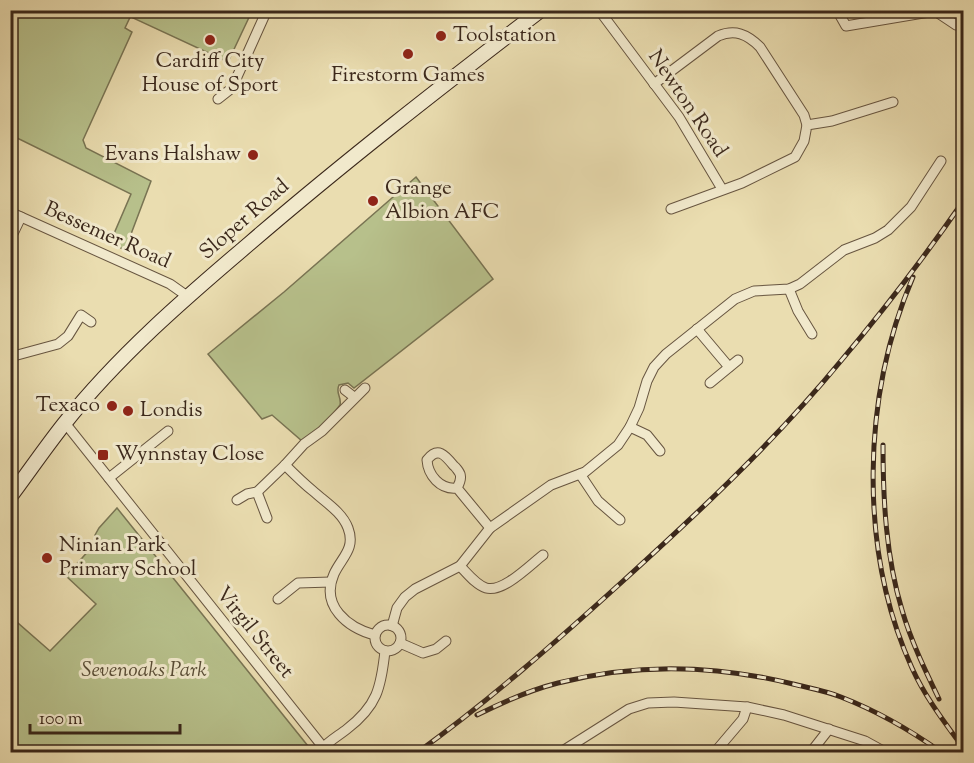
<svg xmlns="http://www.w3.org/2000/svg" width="974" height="763" viewBox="0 0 974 763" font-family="'Sorts Mill Goudy',serif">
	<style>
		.green { fill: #b7c08b; stroke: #797453; stroke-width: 1.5 }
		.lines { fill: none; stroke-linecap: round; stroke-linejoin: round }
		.street-casing { stroke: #675540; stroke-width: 11 }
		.secondary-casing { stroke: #3b281b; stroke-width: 16 }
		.street { stroke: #f1e9cc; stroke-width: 9 }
		.secondary { stroke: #f1e9cc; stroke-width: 14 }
		.rail-casing { stroke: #3b281b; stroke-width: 5 }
		.rail { stroke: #f1e9cc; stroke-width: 3; stroke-dasharray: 9; stroke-linecap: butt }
		.poi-dot { fill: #8f2418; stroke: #f1e9cc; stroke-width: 2 }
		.labels { text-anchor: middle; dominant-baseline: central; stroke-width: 6; stroke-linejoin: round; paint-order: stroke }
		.poi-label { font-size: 21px; fill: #3b281b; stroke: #f1e9cc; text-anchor: start }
		.street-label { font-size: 21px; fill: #3b281b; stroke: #f1e9cc }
		.park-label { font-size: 21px; font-style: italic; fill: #5a4e37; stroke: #f1e9cc }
	</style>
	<rect width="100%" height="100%" fill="#eaddb0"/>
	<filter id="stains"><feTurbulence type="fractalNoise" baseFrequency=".00333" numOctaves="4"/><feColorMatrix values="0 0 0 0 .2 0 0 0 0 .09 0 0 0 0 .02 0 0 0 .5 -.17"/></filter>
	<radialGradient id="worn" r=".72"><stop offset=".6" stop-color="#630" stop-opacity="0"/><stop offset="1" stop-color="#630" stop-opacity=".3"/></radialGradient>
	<g class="green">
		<polygon points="10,11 133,11 125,28 132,32 83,140 86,148 151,181 125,250 110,243 131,194 11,135"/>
		<polygon points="136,11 136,10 252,11 228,62 133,18"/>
		<path d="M 416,177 L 493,279 L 354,388 L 348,383 L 339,385 C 335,393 342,397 340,405 L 323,427 L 302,441 L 272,415 L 262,419 L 208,354 L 284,292 Z"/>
		<polygon points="117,508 312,751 311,752 11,752 11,617 50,651 96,604 66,576 99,539 95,535 99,528"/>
	</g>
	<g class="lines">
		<defs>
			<g id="street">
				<polyline points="599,10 679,117 722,189"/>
				<polyline points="837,10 846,26 935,11 956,25 964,15"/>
				<path d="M 654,84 L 718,36 C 735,29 747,34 760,47 L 804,115 L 807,125"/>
				<polyline points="218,99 232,88 267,10"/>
				<polyline points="671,209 742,183 795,157 804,141 807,125 832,121 893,102"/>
				<polyline points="10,212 170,284 187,296"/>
				<polyline points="10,240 21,217"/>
				<polyline points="789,289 798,311 812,334"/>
				<polyline points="697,329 729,367"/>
				<polyline points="10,357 58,344 68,336 81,315 91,322"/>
				<polyline points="710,383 738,360"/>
				<polyline points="345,390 354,397"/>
				<polyline points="65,423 327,752"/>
				<polyline points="630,427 647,435 660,451"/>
				<path d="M 285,465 C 294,474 303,483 313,491 C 325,502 342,512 348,528 C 356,549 341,558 334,574 C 320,606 348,628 375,635"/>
				<polyline points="580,474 598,501 620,520"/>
				<polyline points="109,478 168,431"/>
				<path d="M 457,488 C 459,484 462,479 460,474 C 460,473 455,466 454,466 C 445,455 438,446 427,460 C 428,475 440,490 457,488 L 490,528"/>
				<polyline points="257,492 267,518"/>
				<polyline points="237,500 247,494 257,492 285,465 304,444 322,431 365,388"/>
				<path d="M 460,566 C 467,573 476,585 486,588 C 503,593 530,565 543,555"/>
				<polyline points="278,599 298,583 331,582"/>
				<circle cx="388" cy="638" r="13"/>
				<polyline points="392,626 397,608 405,597 415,589 460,566 490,528 551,485 585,472 618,445 630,427 639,408 647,381 654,367 666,354 735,299 754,291 789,289 800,284 844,250 875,238 888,230 911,207 941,161"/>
				<polyline points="400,643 423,653 436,649 446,641"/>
				<path d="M 321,750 C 327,742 338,736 347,729 C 377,706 381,688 385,651"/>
				<polyline points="561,752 629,709 648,703 674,702 747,707 784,715 865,741 885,752"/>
				<polyline points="715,752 743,719 747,707"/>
				<polyline points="811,752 829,729"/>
			</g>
			<path id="secondary" d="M 10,497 C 28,473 45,448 64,424 C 118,356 184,299 250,243 C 344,162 442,86 541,10"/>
		</defs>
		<use href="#street" class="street-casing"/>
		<use href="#secondary" class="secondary-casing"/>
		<use href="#street" class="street"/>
		<use href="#secondary" class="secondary"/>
		<defs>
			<g id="rail">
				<path d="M 913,277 C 862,396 858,549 912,668 C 925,697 945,723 964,749"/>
				<path d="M 883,445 C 883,500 886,557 902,610 C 911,641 925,670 939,699"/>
				<path d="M 477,715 C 503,702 530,690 558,683 C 635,663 716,665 793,684 C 809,688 826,691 841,697 C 877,711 910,730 941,752"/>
				<path d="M 418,752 C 490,700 557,641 623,581 C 699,512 775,441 840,362 C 884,310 925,256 964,200"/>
			</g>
		</defs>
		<use href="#rail" class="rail-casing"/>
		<use href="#rail" class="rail"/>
	</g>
	<g class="poi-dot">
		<circle cx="441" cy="36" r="6"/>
		<circle cx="210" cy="40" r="6"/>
		<circle cx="408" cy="54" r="6"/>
		<circle cx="253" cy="155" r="6"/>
		<circle cx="373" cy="201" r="6"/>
		<circle cx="112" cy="406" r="6"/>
		<circle cx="128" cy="411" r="6"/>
		<rect x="97" y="449" width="12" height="12" rx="3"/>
		<circle cx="47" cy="558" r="6"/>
	</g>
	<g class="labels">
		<g class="poi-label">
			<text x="453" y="36">Toolstation</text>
			<text x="210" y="62" text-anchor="middle">Cardiff City<tspan x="210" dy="24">House of Sport</tspan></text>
			<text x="408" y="76" text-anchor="middle">Firestorm Games</text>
			<text x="241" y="155" text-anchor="end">Evans Halshaw</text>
			<text x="385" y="189">Grange<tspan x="385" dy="24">Albion AFC</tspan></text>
			<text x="100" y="406" text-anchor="end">Texaco</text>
			<text x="140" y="411">Londis</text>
			<text x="115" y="455">Wynnstay Close</text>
			<text x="59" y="546">Ninian Park<tspan x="59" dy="24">Primary School</tspan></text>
		</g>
		<g class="street-label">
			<text transform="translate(687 104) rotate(56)">Newton Road</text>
			<text transform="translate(245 220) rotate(-41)">Sloper Road</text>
			<text transform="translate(107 236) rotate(24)">Bessemer Road</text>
			<text transform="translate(254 633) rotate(51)">Virgil Street</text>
		</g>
		<g class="park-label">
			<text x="144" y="671">Sevenoaks Park</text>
		</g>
	</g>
	<rect width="974" height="763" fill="none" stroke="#eaddb0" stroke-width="36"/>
	<rect x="12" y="12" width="950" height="739" fill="none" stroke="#3b281b" stroke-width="3"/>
	<rect x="18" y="18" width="938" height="727" fill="none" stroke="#3b281b" stroke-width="1.5"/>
	<path d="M30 724v9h150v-9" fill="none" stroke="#3b281b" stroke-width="3"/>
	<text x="39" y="724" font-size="18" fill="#3b281b" stroke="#f1e9cc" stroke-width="4.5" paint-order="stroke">100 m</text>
	<rect width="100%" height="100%" filter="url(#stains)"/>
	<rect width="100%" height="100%" fill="url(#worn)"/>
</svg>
